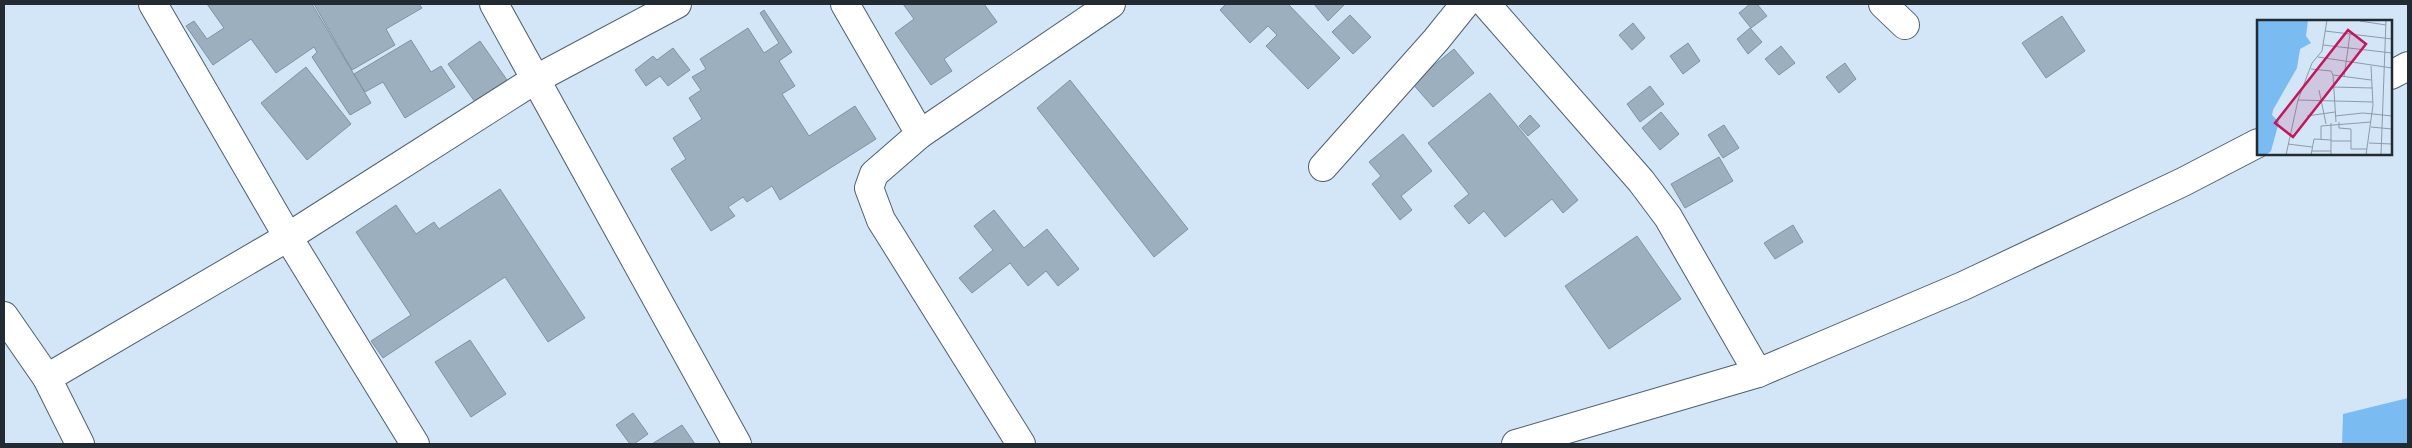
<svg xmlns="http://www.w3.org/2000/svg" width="2412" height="448" viewBox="0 0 2412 448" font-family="Signika,sans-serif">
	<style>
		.water { fill: #7abcf1 }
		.building { fill: #9bafbf; stroke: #8093a4 }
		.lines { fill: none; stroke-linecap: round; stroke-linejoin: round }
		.street-casing { stroke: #4e606f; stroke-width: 30 }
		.street { stroke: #fff; stroke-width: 28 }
		.inset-road { fill: none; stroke: #8c9ba9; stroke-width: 1 }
		.view { fill: #c2185b; fill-opacity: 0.15; stroke: #c2185b; stroke-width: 2.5 }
		.inset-edge { fill: none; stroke: #232b32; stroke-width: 2.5 }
	</style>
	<rect width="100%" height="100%" fill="#d2e6f8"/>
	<polygon class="water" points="2408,398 2408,444 2342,444 2343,414"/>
	<g class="building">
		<polygon points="207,4 312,4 371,103 350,115 312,57 317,52 314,47 276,73 251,39 213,65 186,26 194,21 207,39 224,28"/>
		<polygon points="314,4 419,4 422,8 386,29 395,45 352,70"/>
		<polygon points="903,4 984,4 997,22 944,59 952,71 931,85 895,33 914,19"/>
		<polygon points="1226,4 1288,4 1340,58 1308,89 1266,46 1277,35 1268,26 1250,43 1220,10"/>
		<polygon points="1314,4 1345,4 1328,21"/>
		<polygon points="1750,4 1757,4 1767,16 1751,28 1739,13"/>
		<polygon points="764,10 792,52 779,61 795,86 782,94 809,136 855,106 876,139 780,200 772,186 747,202 743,197 728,207 735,216 711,231 671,169 686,159 673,138 702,119 689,98 701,90 692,77 706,69 700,59 748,28 764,53 779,43 760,13"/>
		<polygon points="1350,15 1371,37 1353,54 1332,32"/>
		<polygon points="2062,16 2085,51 2046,78 2022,43"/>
		<polygon points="1633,23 1645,38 1632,50 1619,35"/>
		<polygon points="1750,28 1762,42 1748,54 1737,39"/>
		<polygon points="411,40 431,72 441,66 455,87 405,118 383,82 365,92 354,74"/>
		<polygon points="480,41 507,80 475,102 448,64"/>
		<polygon points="1688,43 1700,61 1683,74 1670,56"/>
		<polygon points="1781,46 1795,63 1779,75 1765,59"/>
		<polygon points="673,48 690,70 668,86 660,76 646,86 635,70 653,56 657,60"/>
		<polygon points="1454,49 1474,73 1433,107 1412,83"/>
		<polygon points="1845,63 1856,79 1839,93 1826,77"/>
		<polygon points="306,67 351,124 307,160 261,103"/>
		<polygon points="1070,80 1188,229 1154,257 1037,108"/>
		<polygon points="1650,86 1664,104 1640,122 1627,104"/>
		<polygon points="1490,93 1578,200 1563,213 1552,199 1505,237 1484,211 1469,224 1454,206 1469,194 1428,143"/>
		<polygon points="1661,112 1679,134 1660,150 1642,128"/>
		<polygon points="1530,115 1540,126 1528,136 1519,126"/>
		<polygon points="1724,125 1739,148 1723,158 1708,135"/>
		<polygon points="1403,134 1432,171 1401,196 1412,210 1400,220 1372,184 1381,176 1369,162"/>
		<polygon points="1719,157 1733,181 1685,208 1671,184"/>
		<polygon points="500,189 585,318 548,342 505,277 383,358 371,341 411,315 356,232 396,205 416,234 434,222 439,229"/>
		<polygon points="994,210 1024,248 1047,229 1079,269 1058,286 1046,271 1028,286 1010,263 972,293 959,278 993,250 974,226"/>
		<polygon points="1793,225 1803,242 1775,259 1764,243"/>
		<polygon points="1637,236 1681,299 1609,349 1565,286"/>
		<polygon points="470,340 506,394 471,417 435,362"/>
		<polygon points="633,413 648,434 634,444 630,444 616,425"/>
		<polygon points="682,425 695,444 652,444"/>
	</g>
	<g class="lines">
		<defs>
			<g id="street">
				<polyline points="153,4 288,237 415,444"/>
				<polyline points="494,4 737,444"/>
				<polyline points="845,4 920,134 1111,4"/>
				<polyline points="1486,4 1641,181 1668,217 1758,373"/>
				<polyline points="1883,4 1905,25"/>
				<polyline points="2391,75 2408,66"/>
				<polyline points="920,134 874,174 869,188 881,220 1021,444"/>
				<polyline points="1323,167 1436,40 1465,4"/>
				<polyline points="4,316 47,378 80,444"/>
				<polyline points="47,378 288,237 536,79 677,4"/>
				<polyline points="1516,444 1758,373 1963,286 2183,182 2258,143"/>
			</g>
		</defs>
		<use href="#street" class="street-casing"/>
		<use href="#street" class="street"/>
	</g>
	<g transform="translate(2257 20)">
		<rect width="135" height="135" fill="#d2e6f8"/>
		<path d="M 0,0 L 51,0 L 49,16 L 54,23 L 43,29 L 40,48 L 16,90 L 15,95 L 22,102 L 14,131 L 9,135 L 0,135 Z" fill="#7abcf1"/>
		<path class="inset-road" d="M 103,1 L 129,5M 68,11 L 135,19M 66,25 L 135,33M 61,37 L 135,48M 54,49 L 74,51 L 76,55M 87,57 L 93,14M 75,67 L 116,68M 62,70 L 69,104M 41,80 L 116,82M 50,96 L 78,92M 78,96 L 106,93 L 135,96M 79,102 L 76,55 L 114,60M 82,102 L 82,108 L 94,109 L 94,129 L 110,129M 74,103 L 74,135M 114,107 L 135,109M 64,119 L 64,106 L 114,102M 74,121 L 94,121M 112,123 L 135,124M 31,124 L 55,127M 55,131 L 74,131M 29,135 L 41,80 L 55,43 L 65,31 L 70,0M 54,135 L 57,119 L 74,120M 109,135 L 116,85 L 114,46M 124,135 L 129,0"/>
		<path class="view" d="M 91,10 L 109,24 L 36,117 L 18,103 Z"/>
		<rect width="135" height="135" class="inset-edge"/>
	</g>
	<rect width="2412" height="448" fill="none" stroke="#232b32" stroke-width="10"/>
</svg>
